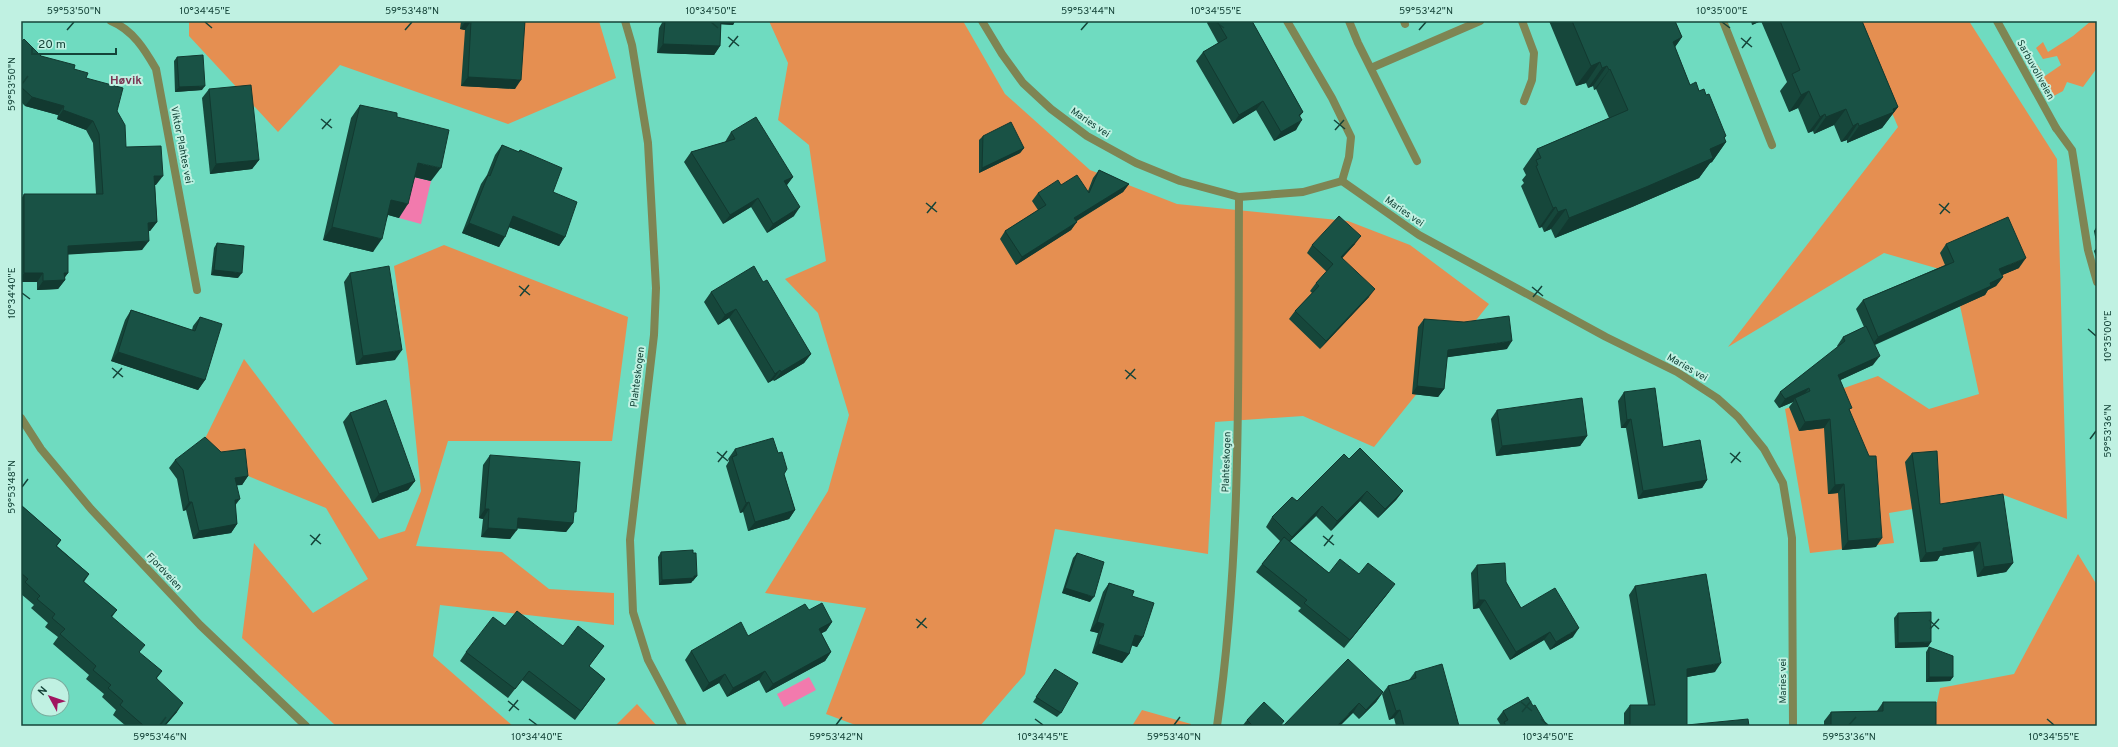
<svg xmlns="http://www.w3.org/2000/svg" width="2118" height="747" viewBox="0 0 2118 747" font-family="Overpass,sans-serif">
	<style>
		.green { fill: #e58f51 }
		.water { fill: #f27aad }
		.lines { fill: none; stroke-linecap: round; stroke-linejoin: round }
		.service { stroke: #7e8553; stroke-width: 8 }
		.minor { stroke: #7e8553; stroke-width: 8 }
		.wall { fill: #16473b }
		.shaded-wall { fill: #123930 }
		.building { fill: #195245; stroke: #123930 }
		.ticks { fill: none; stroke: #154439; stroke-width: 1.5 }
		.labels { text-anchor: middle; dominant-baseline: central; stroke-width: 4; stroke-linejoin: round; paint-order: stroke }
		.street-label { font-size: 10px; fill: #154439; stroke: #c0f1e2 }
		.quarter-label { font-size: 12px; font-weight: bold; fill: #7a3653; stroke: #c0f1e2 }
		.neatline { fill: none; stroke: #154439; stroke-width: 1.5 }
		.ticks-label { font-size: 10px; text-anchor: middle; fill: #154439 }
	</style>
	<rect width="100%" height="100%" fill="#6fdbc0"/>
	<g class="green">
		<polygon points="189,21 599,21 616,78 508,124 340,65 278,132 189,36"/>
		<polygon points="769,21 963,21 1005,94 1090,170 1177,204 1348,221 1410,245 1489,304 1374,447 1303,416 1215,422 1208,554 1055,529 1025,674 980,726 858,726 826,714 866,608 765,593 828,491 849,415 818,313 785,279 826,261 809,145 778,120 788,63"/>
		<polygon points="1853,21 1969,21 2057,159 2067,519 2001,494 1889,513 1894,543 1810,553 1785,409 1878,376 1929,409 1979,394 1953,273 1884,253 1728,347 1898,127"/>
		<polygon points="2091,21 2097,21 2097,68 2083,87 2067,82 2063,91 2052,97 2046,90 2033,66 2037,64 2045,76 2061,65 2057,56 2043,59 2036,48 2043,42 2048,52 2073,36"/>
		<polygon points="444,245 628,317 612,441 448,441 416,546 502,552 549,589 614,593 614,625 440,605 433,656 513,726 336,726 242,638 254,543 313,613 368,579 326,508 197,455 244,359 379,539 405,531 421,491 408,364 394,266"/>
		<polygon points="2078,554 2097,585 2097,726 1932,726 1940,688 2014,674"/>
		<polygon points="637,704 657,726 615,726"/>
		<polygon points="1142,710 1191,724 1191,726 1132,726"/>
	</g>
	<g class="water">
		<polygon points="409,176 431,181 421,224 399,218"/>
		<polygon points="809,677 816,690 784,707 777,694"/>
	</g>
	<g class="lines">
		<g class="service">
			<polyline points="1349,21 1358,43 1417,161"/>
			<polyline points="1404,21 1405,24"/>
			<polyline points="1371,68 1480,21"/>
			<polyline points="2056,128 2072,150 2088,250 2097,282"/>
		</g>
		<g class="minor">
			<path d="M 111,21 C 133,30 145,50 156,69 L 197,290"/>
			<polyline points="625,21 632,45 648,143 656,288 654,335 630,540 633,612 648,660 683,726"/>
			<polyline points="982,21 1002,54 1023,83 1051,109 1087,136 1136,163 1180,181 1239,197 1303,192 1342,181 1419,235 1606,337 1677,372 1717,398 1738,417 1764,449 1783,483 1792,538 1793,726"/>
			<polyline points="1287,21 1332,98 1351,137 1349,157 1342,181"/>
			<polyline points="1522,21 1534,53 1532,80 1524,101"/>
			<polyline points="1723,21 1772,145"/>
			<polyline points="1997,21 2056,128"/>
			<polyline points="21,418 41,449 91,509 200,625 306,726"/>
			<path d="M 1217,726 C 1242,551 1238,373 1239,197"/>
		</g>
	</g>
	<g class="wall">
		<polygon points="461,21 525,21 515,89 461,86 465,30 460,29"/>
		<polygon points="663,21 735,21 733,25 721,24 720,46 714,55 657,53 659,28"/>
		<polygon points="1208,21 1252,21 1303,112 1300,116 1296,130 1274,141 1256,110 1233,124 1196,61 1203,52 1218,43 1207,23"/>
		<polygon points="1549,21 1675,21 1682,37 1675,47 1690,85 1699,91 1726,142 1712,162 1710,163 1699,178 1632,207 1555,238 1551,229 1544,232 1542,227 1539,228 1521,186 1524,183 1522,180 1526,175 1523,169 1537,149 1609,118 1596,89 1594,90 1593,86 1588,88 1586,83 1576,86"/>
		<polygon points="1751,21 1761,21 1752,25"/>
		<polygon points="1761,21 1862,21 1898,107 1882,128 1847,143 1847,140 1841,142 1834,125 1814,134 1813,131 1808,133 1798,108 1789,112 1780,91 1787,82"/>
		<polygon points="21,42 41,56 74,69 86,78 117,111 126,147 156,185 155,185 157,222 150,231 148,231 142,250 68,254 68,273 64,278 65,280 58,289 37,290 37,282 21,282 21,199 24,194 96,194 93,143 86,130 57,119 58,115 25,106 21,102"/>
		<polygon points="177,57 202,90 175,92 174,61"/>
		<polygon points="209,89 259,160 252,169 210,174 202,98"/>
		<polygon points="360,105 397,117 431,181 415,177 399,218 388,215 373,252 323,240 351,118"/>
		<polygon points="731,132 793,177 787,185 794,216 767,233 751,207 723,224 684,162 691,152 725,142"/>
		<polygon points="983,136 1024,148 1020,153 979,173 979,140"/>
		<polygon points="502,145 518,152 520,150 553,192 565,237 559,246 509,227 499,247 462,233 481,184 487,175 495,155"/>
		<polygon points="1099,170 1129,184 1123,192 1077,221 1071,230 1016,265 1000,239 1005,231 1038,210 1032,201 1038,193 1061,185 1088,191 1093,178"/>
		<polygon points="2097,226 2097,260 2094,251 2097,247 2094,231"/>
		<polygon points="217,243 238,278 211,275 214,248"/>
		<polygon points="1355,244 1342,258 1369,297 1320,349 1289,319 1295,311 1312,293 1310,291 1316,283 1327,272 1307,253 1312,245"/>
		<polygon points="1946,244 2019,268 2002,275 2003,277 1996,286 1988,290 1985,295 1875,345 1873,365 1840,380 1850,411 1876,547 1842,550 1838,493 1828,494 1824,428 1799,431 1789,407 1793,402 1779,408 1774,401 1780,392 1838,347 1837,346 1843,337 1864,327 1856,309 1863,300 1945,265 1940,253"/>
		<polygon points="350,273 395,360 356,365 344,282"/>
		<polygon points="763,282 811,354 804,363 774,381 773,380 768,383 729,318 718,325 704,302 711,292"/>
		<polygon points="131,310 192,330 193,326 200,317 205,380 198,390 111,361 125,320"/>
		<polygon points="1424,319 1507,349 1447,357 1444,389 1438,397 1412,394 1418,327"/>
		<polygon points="1624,392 1663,447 1707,480 1702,488 1638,499 1626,428 1621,428 1618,401"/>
		<polygon points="1497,410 1587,436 1580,446 1496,456 1491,419"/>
		<polygon points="350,413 415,481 408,490 372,503 343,422"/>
		<polygon points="735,449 784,474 795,510 789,519 748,531 743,512 740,513 726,466 729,461 728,459"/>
		<polygon points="221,452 248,476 242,485 237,485 235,505 237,524 231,533 193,539 186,510 183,511 177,479 169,468 175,460"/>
		<polygon points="1912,453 1940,504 2013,563 2006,572 1977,577 1973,551 1940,556 1937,561 1920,562 1905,462"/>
		<polygon points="490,455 573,515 573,523 566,532 517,528 510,539 481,537 483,519 479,518 483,465"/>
		<polygon points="1349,459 1403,491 1396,500 1378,518 1360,501 1331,531 1316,516 1290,541 1329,573 1359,574 1389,592 1344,648 1298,611 1301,608 1256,572 1262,564 1280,541 1266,527 1272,517 1297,501"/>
		<polygon points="21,505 61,540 57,546 89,574 84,582 117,610 112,617 139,653 162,671 157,678 177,712 165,726 126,726 113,715 116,710 102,697 104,694 86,679 89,675 53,644 58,637 45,627 48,623 31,608 34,605 21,594"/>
		<polygon points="661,552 697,576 693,581 692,581 691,583 659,585 658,557"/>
		<polygon points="1077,553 1090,602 1062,593 1073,558"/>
		<polygon points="1477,565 1506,582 1521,608 1573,637 1550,650 1544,640 1510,660 1479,608 1473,609 1471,573"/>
		<polygon points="1109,583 1132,596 1143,637 1137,647 1131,645 1129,654 1122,663 1092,653 1098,633 1090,631 1103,592"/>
		<polygon points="1635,586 1715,672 1687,677 1687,725 1749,726 1624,726 1624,713 1630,705 1648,705 1629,595"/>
		<polygon points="809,610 832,622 826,631 821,633 831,652 825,661 766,693 759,680 727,697 719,683 703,692 685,660 691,651 748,636"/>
		<polygon points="1898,613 1928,647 1895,648 1894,618"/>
		<polygon points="505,626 563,646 604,646 589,666 605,679 575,720 522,680 508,698 460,661 466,652"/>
		<polygon points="1929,647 1953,677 1950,681 1926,682 1926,652"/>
		<polygon points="1055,669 1061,713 1057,717 1033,702"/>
		<polygon points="1415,672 1459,726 1396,726 1394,718 1389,720 1382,694 1388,686 1409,680"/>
		<polygon points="1383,692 1376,702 1359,719 1353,713 1283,726"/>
		<polygon points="1883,702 1936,726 1824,726 1824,721 1831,712 1877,711"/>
		<polygon points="1533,706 1547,726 1501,726 1497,719 1503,711"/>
		<polygon points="1247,720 1281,726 1244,726 1243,725"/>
	</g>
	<g class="shaded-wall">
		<polygon points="466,21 471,21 465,30 460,29"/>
		<polygon points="717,21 735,21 733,25 716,24"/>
		<polygon points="1755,21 1761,21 1752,25"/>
		<polygon points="1682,37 1668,57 1673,42"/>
		<polygon points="663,44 720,46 714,55 657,53"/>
		<polygon points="1600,62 1586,83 1576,86 1591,66"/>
		<polygon points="1607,66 1593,86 1588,88 1602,68"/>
		<polygon points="1610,69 1596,89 1594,90 1609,70"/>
		<polygon points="468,77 521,80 515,89 461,86"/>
		<polygon points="205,86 202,90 175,92 179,87"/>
		<polygon points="1809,91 1798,108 1789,112 1801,95"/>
		<polygon points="32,97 64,106 58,115 25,106"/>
		<polygon points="1263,101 1256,110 1233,124 1239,115"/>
		<polygon points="1898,107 1882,128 1847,143 1859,126"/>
		<polygon points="1846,109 1834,125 1814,134 1826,117"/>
		<polygon points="63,110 93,121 86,130 57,119"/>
		<polygon points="1825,114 1813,131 1808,133 1820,117"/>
		<polygon points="1302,120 1296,130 1274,141 1281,132"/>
		<polygon points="1858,123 1847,140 1841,142 1853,126"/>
		<polygon points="1726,136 1720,144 1726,142 1712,162 1710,163 1699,178 1632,207 1555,238 1569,218 1710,149 1724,137"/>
		<polygon points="1024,148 1020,153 979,173 982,168"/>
		<polygon points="259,160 252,169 210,174 216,164"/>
		<polygon points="418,163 441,168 431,181 409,176"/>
		<polygon points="154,176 163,176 156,185 148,185"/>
		<polygon points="793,177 786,186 784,181"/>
		<polygon points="1129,184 1123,192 1068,226 1074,218"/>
		<polygon points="758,198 751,207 723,224 730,215"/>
		<polygon points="391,200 408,204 399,218 382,213"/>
		<polygon points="800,207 794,216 767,233 773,224"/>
		<polygon points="1556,207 1542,227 1539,228 1553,208"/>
		<polygon points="1566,209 1551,229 1544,232 1558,212"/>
		<polygon points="513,216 565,237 559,246 506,226"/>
		<polygon points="157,222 150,231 141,232 148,223"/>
		<polygon points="1077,222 1071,230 1016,265 1022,257"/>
		<polygon points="469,223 505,237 499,247 462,233"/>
		<polygon points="332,227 382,239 373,252 323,240"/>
		<polygon points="1361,236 1355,244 1336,265 1341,257"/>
		<polygon points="149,241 142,250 62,255 68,246"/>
		<polygon points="2026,258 2019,268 1993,279 1999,269"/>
		<polygon points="214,270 242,273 238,278 211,275"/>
		<polygon points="24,273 43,273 37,282 21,282 21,278"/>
		<polygon points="64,273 68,273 63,280 65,280 58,289 37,290 43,281"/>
		<polygon points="2003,277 1996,286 1988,290 1985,295 1871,346 1878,337"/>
		<polygon points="1375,289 1369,297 1320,349 1326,341"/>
		<polygon points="736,309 729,318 718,325 725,315"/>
		<polygon points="1512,341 1507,349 1442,358 1448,350"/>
		<polygon points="402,350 395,360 356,365 363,356"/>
		<polygon points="118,352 205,380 198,390 111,361"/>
		<polygon points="811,354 804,363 774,381 781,372"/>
		<polygon points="1880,356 1873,365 1832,384 1838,375"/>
		<polygon points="780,370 773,380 768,383 775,374"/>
		<polygon points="1417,386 1444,389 1438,397 1412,394"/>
		<polygon points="1809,388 1802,397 1795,398 1793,402 1779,408 1785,399"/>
		<polygon points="1631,419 1626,428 1621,428 1627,420"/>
		<polygon points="1830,419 1824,428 1799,431 1805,422"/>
		<polygon points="1587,436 1580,446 1496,456 1502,446"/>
		<polygon points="248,476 242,485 229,486 235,478"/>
		<polygon points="1707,480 1702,488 1638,499 1643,491"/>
		<polygon points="415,481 408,490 372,503 379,494"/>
		<polygon points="1844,484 1838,493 1828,494 1835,485"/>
		<polygon points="1367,491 1360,501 1331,531 1337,521"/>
		<polygon points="1403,491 1396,500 1378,518 1385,509"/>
		<polygon points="240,499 234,507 235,500"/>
		<polygon points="189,502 192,502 186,510 183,511"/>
		<polygon points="749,502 743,512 740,513 746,503"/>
		<polygon points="1322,506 1316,516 1285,546 1292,537"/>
		<polygon points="485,509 489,509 483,519 479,518"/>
		<polygon points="795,510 789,519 748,531 755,522"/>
		<polygon points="518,518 573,523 566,532 511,528"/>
		<polygon points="237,524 231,533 193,539 199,531"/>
		<polygon points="488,528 517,530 510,539 481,537"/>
		<polygon points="1882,538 1876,547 1842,550 1848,541"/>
		<polygon points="1980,542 1973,551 1940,556 1937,561 1920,562 1926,553 1943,548"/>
		<polygon points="2013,563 2006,572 1977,577 1984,567"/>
		<polygon points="694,576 697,576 691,583 659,585 662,580"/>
		<polygon points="1395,584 1389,592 1344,648 1350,640"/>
		<polygon points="1065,588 1094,597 1090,602 1062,593"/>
		<polygon points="1479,600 1485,600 1479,608 1473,609"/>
		<polygon points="832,622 826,631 813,638 819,629"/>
		<polygon points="1097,622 1104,624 1098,633 1090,631"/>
		<polygon points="1579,628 1573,637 1550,650 1556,642"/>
		<polygon points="1550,632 1544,640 1510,660 1516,652"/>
		<polygon points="1135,635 1143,637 1137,647 1128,644"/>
		<polygon points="1931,642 1928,647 1895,648 1898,643"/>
		<polygon points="1098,644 1129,654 1122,663 1092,653"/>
		<polygon points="831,652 825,661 766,693 773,684"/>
		<polygon points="1721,663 1715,672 1681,678 1687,669"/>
		<polygon points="765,671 759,680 727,697 733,688"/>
		<polygon points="725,674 719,683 703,692 709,683"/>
		<polygon points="1929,677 1953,677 1950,681 1926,682"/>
		<polygon points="1383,692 1376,702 1359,719 1366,710"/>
		<polygon points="183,703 177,712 165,726 164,726"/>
		<polygon points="1359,703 1353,713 1340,726 1337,726"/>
		<polygon points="1400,710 1394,718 1389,720 1396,711"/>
	</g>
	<g class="building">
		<polygon points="471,21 525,21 521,80 468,77"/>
		<polygon points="665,21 721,21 720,46 663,44"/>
		<polygon points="1217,21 1252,21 1303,112 1299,115 1302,120 1281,132 1263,101 1239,115 1203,52 1227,38"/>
		<polygon points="1572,21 1675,21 1682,37 1673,42 1690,85 1696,82 1699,91 1704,89 1706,95 1709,94 1726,136 1724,137 1726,142 1710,149 1713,158 1646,187 1569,218 1566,209 1558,212 1556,207 1553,208 1536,166 1538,165 1536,160 1541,158 1537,149 1628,110 1610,69 1609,70 1607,66 1602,68 1600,62 1591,66"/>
		<polygon points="1780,21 1862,21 1898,107 1893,109 1894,112 1859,126 1858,123 1853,126 1846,109 1826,117 1825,114 1820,117 1809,91 1801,95 1792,74 1800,70"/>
		<polygon points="24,39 41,56 75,65 74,69 88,73 86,78 123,88 117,111 125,125 126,147 161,146 163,176 154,176 157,222 148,223 149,241 68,246 68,273 64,273 65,280 43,281 43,273 24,273 24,194 103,194 99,134 93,121 63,110 64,106 32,97 21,87 21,42"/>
		<polygon points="203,55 205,86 179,87 177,57"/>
		<polygon points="251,85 259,160 216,164 209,89"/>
		<polygon points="360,105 397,113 397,117 449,130 441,168 418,163 408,204 391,200 382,239 332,227"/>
		<polygon points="756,117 793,177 784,181 800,207 773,224 758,198 730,215 691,152 735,139 731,132"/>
		<polygon points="1011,122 1024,148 982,168 983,136"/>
		<polygon points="502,145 519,152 520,150 562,168 553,192 577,202 565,237 513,216 505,237 469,223 488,175 490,176"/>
		<polygon points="1099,170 1129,184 1074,218 1077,222 1022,257 1005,231 1046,205 1038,193 1058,180 1061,185 1077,175 1089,193"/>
		<polygon points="1339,216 1361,236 1341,257 1375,289 1326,341 1295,311 1319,286 1316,283 1333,264 1312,245"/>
		<polygon points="2008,217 2026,258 1999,269 2003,277 1990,283 1991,286 1878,337 1863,300 1954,262 1946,244"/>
		<polygon points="217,243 244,246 242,273 214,270"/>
		<polygon points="389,266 402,350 363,356 350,273"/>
		<polygon points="754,266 763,282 767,280 811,354 781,372 780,370 775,374 736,309 725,315 711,292"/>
		<polygon points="131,310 195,331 200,317 222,324 205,380 118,352"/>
		<polygon points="1509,316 1512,341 1448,350 1444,389 1417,386 1424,319 1464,322"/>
		<polygon points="1866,326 1880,356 1838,375 1852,408 1849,409 1869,456 1876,456 1882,538 1848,541 1844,484 1835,485 1830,419 1805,422 1795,398 1810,391 1809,388 1785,399 1780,392 1845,341 1843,337"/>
		<polygon points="1655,388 1663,447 1700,440 1707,480 1643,491 1631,419 1627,420 1624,392"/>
		<polygon points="1582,398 1587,436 1502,446 1497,410"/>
		<polygon points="386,400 415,481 379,494 350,413"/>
		<polygon points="205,437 221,452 245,449 248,476 235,478 240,499 235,500 237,524 199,531 192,502 189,502 183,470 175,460"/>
		<polygon points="773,438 778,453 782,452 787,469 784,474 795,510 755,522 749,502 746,503 732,457 737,455 735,449"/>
		<polygon points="1360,448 1403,491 1385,509 1367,491 1337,521 1322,506 1292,537 1272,517 1292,497 1297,501 1344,454 1349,459"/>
		<polygon points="1937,451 1940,504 2003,494 2013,563 1984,567 1980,542 1943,548 1943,551 1926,553 1912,453"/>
		<polygon points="490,455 580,462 576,512 574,512 573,523 518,518 517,530 488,528 489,509 485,509"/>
		<polygon points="21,505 61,540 56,546 89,574 83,581 117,610 111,616 145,645 139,652 162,671 156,678 183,703 164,726 144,726 120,705 123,701 108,688 111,685 93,670 96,666 60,634 65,629 52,618 55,614 37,599 40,596 25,582 28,579 21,573"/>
		<polygon points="1284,537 1329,573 1340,559 1359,574 1368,563 1395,584 1350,640 1304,603 1307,600 1262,564"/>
		<polygon points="693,550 693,553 696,553 697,576 694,576 694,578 662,580 661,552"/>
		<polygon points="1077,553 1104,562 1094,597 1065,588"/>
		<polygon points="1505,563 1506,582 1521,608 1555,588 1579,628 1556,642 1550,632 1516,652 1485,600 1479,600 1477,565"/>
		<polygon points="1706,574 1721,663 1687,669 1687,725 1748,719 1749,726 1630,726 1630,705 1655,705 1635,586"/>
		<polygon points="1109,583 1134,591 1132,596 1154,603 1143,637 1135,635 1129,654 1098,644 1104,624 1097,622"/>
		<polygon points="822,603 832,622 819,629 831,652 773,684 765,671 733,688 725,674 709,683 691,651 741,622 748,636 805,604 809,610"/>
		<polygon points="517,611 563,646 578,626 604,646 589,666 605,679 581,711 529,671 515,689 466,652 493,617 505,626"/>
		<polygon points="1931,612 1931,642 1898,643 1898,613"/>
		<polygon points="1929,647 1953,656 1953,677 1929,677"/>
		<polygon points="1348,659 1383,692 1366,710 1359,703 1337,726 1283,726"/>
		<polygon points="1442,664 1459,726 1404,726 1400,710 1396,711 1388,686 1416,678 1415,672"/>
		<polygon points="1055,669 1078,683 1061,713 1036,697"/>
		<polygon points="1528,697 1533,706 1535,705 1547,726 1506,726 1504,722 1508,720 1503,711"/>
		<polygon points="1264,702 1284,721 1280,726 1253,726 1247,720"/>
		<polygon points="1883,702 1936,702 1936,726 1831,726 1831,712 1883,711"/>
	</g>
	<path class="ticks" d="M 205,22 L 212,28M 711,22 L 718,28M 1216,22 L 1224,28M 1722,22 L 1730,28M 67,30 L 74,22M 405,30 L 412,22M 1081,30 L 1088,22M 1419,30 L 1426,22M 728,37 L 739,46M 1741,38 L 1752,47M 729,47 L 738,36M 1742,48 L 1751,37M 22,84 L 28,76M 321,119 L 332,128M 1334,120 L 1345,129M 322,129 L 331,119M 1335,130 L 1344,120M 926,203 L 937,212M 1939,204 L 1950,213M 927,213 L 936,202M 1940,214 L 1949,203M 519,286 L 530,295M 1532,287 L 1543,296M 22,293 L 30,299M 520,296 L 529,285M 1533,297 L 1542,286M 2088,329 L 2096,336M 112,368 L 123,377M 1125,370 L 1136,379M 113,378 L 122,368M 1126,379 L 1135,369M 2090,439 L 2096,431M 717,452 L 728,461M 1730,453 L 1741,462M 718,462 L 727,451M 1731,463 L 1740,452M 22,487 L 28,479M 310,535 L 321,544M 1323,536 L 1334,545M 311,545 L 320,534M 1324,546 L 1333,535M 916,619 L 927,628M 1929,620 L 1939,629M 917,628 L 926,618M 1930,629 L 1939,619M 508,701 L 519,710M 1521,702 L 1532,711M 509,711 L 518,700M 1522,712 L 1531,701M 529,719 L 537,725M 1035,719 L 1043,725M 1541,719 L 1548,725M 2047,719 L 2054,725M 160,725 L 166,717M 836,725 L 842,717M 1174,725 L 1180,717M 1849,725 L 1856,717"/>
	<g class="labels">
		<g class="street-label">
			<text transform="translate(2035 70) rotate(61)">Sarbuvollveien</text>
			<text transform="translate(1090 123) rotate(34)">Maries vei</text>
			<text transform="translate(181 145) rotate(79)">Viktor Plahtes vei</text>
			<text transform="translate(1404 212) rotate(35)">Maries vei</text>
			<text transform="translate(1687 368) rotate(30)">Maries vei</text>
			<text transform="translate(638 377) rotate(-83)">Plahteskogen</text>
			<text transform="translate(1227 462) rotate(-88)">Plahteskogen</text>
			<text transform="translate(164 572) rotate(47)">Fjordveien</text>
			<text transform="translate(1783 681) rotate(-90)">Maries vei</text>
		</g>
		<g class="quarter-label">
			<text x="126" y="81">Høvik</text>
		</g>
	</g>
	<rect width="2118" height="747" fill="none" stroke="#c0f1e2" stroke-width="44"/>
	<g transform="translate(50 697) rotate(310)"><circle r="19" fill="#c0f1e2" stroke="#7cac9e"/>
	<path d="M0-3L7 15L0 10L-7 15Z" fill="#a01560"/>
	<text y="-6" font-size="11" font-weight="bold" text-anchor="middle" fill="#154439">N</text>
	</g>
	<path d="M32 48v6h84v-6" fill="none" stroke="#154439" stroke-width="2"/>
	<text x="38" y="48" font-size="12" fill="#154439" stroke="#c0f1e2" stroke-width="3" paint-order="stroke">20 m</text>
	<rect x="22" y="22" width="2074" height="703" class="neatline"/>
	<g class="ticks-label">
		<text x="74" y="14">59°53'50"N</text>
		<text x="205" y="14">10°34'45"E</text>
		<text x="412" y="14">59°53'48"N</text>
		<text x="711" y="14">10°34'50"E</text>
		<text x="1088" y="14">59°53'44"N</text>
		<text x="1216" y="14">10°34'55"E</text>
		<text x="1426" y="14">59°53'42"N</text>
		<text x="1722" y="14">10°35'00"E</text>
		<text transform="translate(11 84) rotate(-90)" y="4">59°53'50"N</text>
		<text transform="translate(11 293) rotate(-90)" y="4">10°34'40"E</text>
		<text transform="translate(2107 336) rotate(-90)" y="4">10°35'00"E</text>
		<text transform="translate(2107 431) rotate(-90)" y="4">59°53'36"N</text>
		<text transform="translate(11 487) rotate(-90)" y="4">59°53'48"N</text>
		<text x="160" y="740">59°53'46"N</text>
		<text x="537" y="740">10°34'40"E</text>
		<text x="836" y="740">59°53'42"N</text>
		<text x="1043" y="740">10°34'45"E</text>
		<text x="1174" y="740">59°53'40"N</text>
		<text x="1548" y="740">10°34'50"E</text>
		<text x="1849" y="740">59°53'36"N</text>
		<text x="2054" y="740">10°34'55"E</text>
	</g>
</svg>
